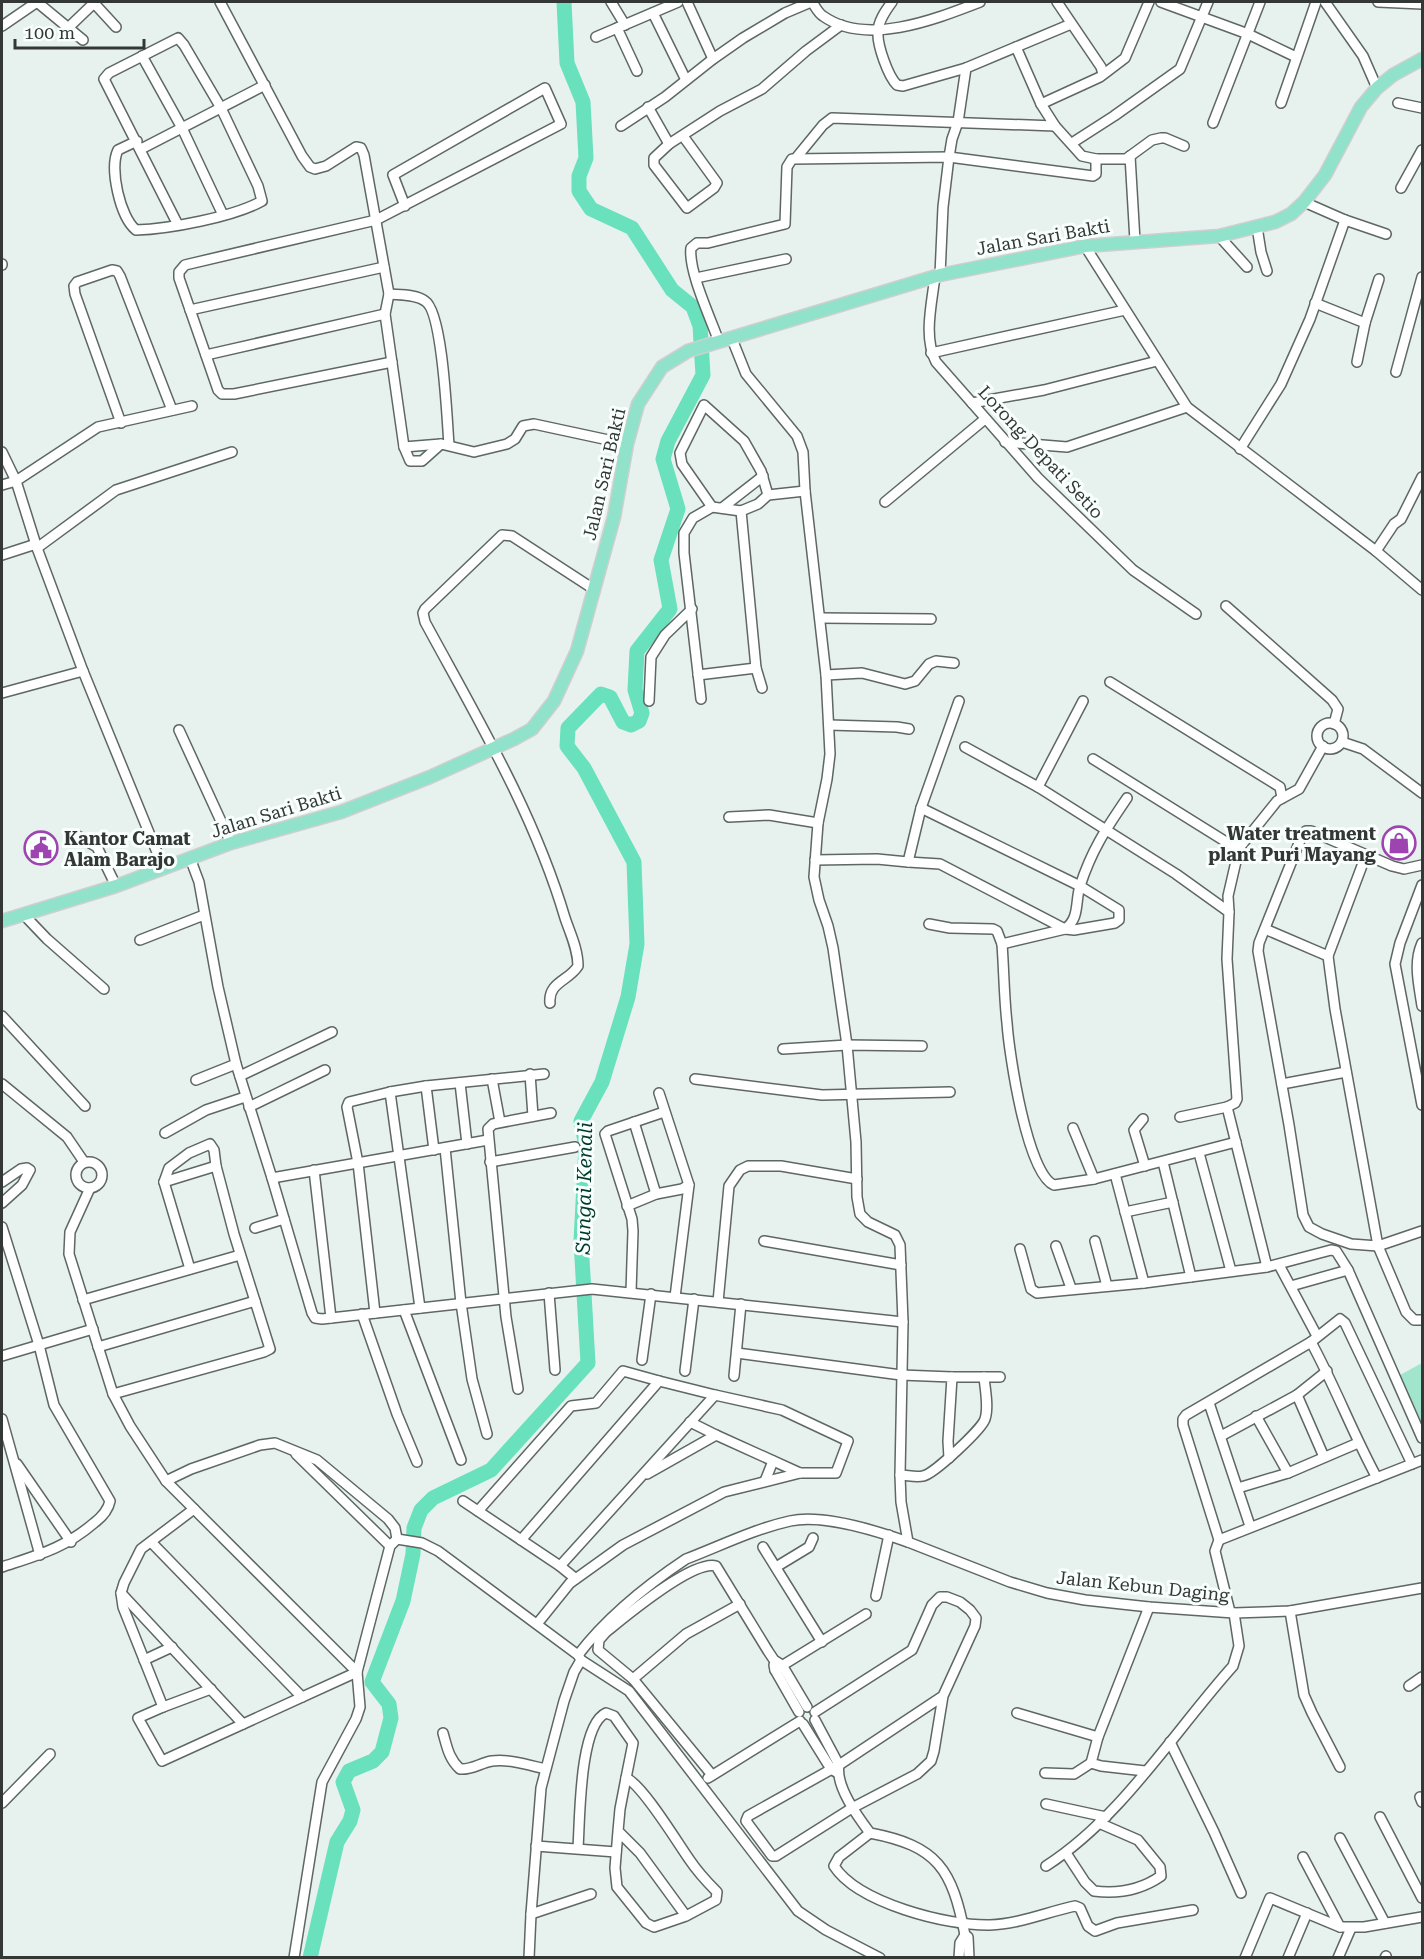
<svg xmlns="http://www.w3.org/2000/svg" width="1424" height="1959" viewBox="0 0 1424 1959" font-family="'Roboto Serif',serif">
	<style>
		.green { fill: #a2e5cd }
		.lines { fill: none; stroke-linecap: round; stroke-linejoin: round }
		.river { stroke: #68e1bc; stroke-width: 15 }
		.minor-casing { stroke: #5e6764; stroke-width: 12 }
		.major-casing { stroke: #cecfcf; stroke-width: 15 }
		.minor { stroke: #fff; stroke-width: 9 }
		.major { stroke: #90e2cb; stroke-width: 12 }
		.labels { text-anchor: middle; dominant-baseline: central; stroke-width: 6; stroke-linejoin: round; paint-order: stroke }
		.street-label { font-size: 18px; fill: #333836; stroke: #f8fffc }
		.poi-label { font-size: 18px; font-weight: bold; fill: #333836; stroke: #f8fffc; text-anchor: end }
		.water-label { font-size: 20px; font-style: italic; fill: #00392b; stroke: #f8fffc }
	</style>
	<rect width="100%" height="100%" fill="#e7f2ee"/>
	<polygon class="green" points="1422,1363 1422,1423 1400,1375"/>
	<g class="lines">
		<polyline class="river" points="310,1958 337,1842 350,1821 353,1810 343,1782 349,1771 373,1761 382,1752 391,1718 389,1704 372,1682 403,1601 413,1554 414,1528 421,1510 433,1498 491,1470 588,1363 581,1241 586,1146 581,1121 602,1082 628,997 637,944 634,862 584,768 567,746 568,728 601,694 610,697 623,722 631,725 639,721 642,713 635,690 637,651 670,609 661,560 678,509 663,459 668,441 703,375 700,326 693,307 672,290 632,228 591,209 579,191 579,176 586,158 583,102 567,63 564,2"/>
		<defs>
			<g id="minor">
				<polyline points="37,2 83,40"/>
				<polyline points="93,2 116,27"/>
				<polyline points="220,2 302,156 310,167 315,169 326,166 356,147 361,148 364,155 389,294 385,314 404,447 410,461 422,461 441,444 474,452 507,444 515,439 523,426 534,424 627,444"/>
				<polyline points="611,2 625,25"/>
				<polyline points="687,2 713,59"/>
				<path d="M 812,2 C 815,6 818,13 823,16 C 866,47 936,19 980,2"/>
				<path d="M 892,2 C 886,10 878,21 878,32 C 877,45 888,76 897,85 L 903,86 L 966,68 L 1071,24"/>
				<polyline points="1057,2 1101,67 1103,74"/>
				<polyline points="1161,2 1248,34 1296,57"/>
				<polyline points="1325,2 1363,56 1377,88"/>
				<polyline points="1378,2 1422,4"/>
				<polyline points="653,13 686,80"/>
				<polyline points="2,26 37,2"/>
				<polyline points="68,28 94,3"/>
				<polyline points="617,28 637,71"/>
				<polyline points="596,37 678,2"/>
				<polyline points="1016,47 1041,104 1055,126 1082,156 1096,159"/>
				<polyline points="142,56 182,128 223,215"/>
				<polyline points="1281,103 1316,2"/>
				<polyline points="1398,103 1422,108"/>
				<polyline points="1041,104 1100,77 1125,58 1149,2"/>
				<polyline points="648,107 669,144"/>
				<polyline points="1213,123 1260,2"/>
				<polyline points="621,126 665,97 713,59 743,38 785,13 811,2"/>
				<polyline points="683,136 717,183 714,188 687,208 654,165 654,158 669,144 720,111 762,89 806,51 841,25"/>
				<path d="M 137,141 L 118,150 C 109,168 120,217 136,230 C 169,229 233,217 262,201 L 258,186 L 221,108 L 184,45 L 178,38 L 109,73 L 104,79 L 178,225"/>
				<polyline points="1072,143 1114,116 1180,69 1208,2"/>
				<polyline points="141,149 265,85"/>
				<polyline points="1130,156 1135,241"/>
				<polyline points="796,158 823,125 832,118 1055,126"/>
				<polyline points="1401,188 1422,150"/>
				<polyline points="1304,202 1345,220 1386,234"/>
				<polyline points="1257,227 1261,252 1267,271"/>
				<polyline points="1219,236 1247,267"/>
				<polyline points="1085,246 1187,407 1376,551 1422,590"/>
				<polyline points="2,265 2,264"/>
				<polyline points="940,275 943,207 949,157 952,139 958,122 966,68"/>
				<path d="M 935,276 C 932,303 923,337 936,362 L 1038,478 L 1133,570 L 1196,614"/>
				<polyline points="696,278 786,259"/>
				<path d="M 389,294 C 400,295 416,294 425,301 C 443,312 447,421 449,445"/>
				<polyline points="1315,303 1365,323 1357,362"/>
				<polyline points="190,310 384,267"/>
				<polyline points="1365,323 1379,279"/>
				<polyline points="732,339 746,374 797,436 803,452 805,491 826,675 830,754 827,779 818,823 814,877 819,900 828,926 833,948 847,1045 856,1142 857,1197 860,1214 868,1222 895,1235 900,1245 903,1322 900,1475 901,1502 908,1542 1010,1582 1047,1593 1085,1600 1149,1607 1234,1613 1290,1611 1422,1588"/>
				<path d="M 719,342 C 711,319 688,271 691,248 L 697,243 L 708,243 L 785,224 L 787,167 L 792,159 L 949,157 L 1093,176 L 1096,174 L 1096,159 L 1126,159 L 1152,140 L 1161,138 L 1165,138 L 1184,146"/>
				<polyline points="931,353 1125,310"/>
				<polyline points="206,355 385,314"/>
				<polyline points="392,362 234,394 222,394 218,390 179,278 179,272 185,265 376,220 561,124 545,88 393,175 405,206"/>
				<polyline points="1396,372 1422,277"/>
				<polyline points="972,403 1044,390 1157,361"/>
				<polyline points="121,423 75,294 74,286 77,282 112,270 117,271 120,276 172,410"/>
				<polyline points="1005,442 1067,447 1187,407"/>
				<polyline points="404,447 441,444"/>
				<polyline points="1240,449 1281,384 1310,319 1345,220"/>
				<polyline points="2,452 16,481 2,485"/>
				<polyline points="885,502 985,419"/>
				<polyline points="712,507 682,464 680,453 704,405 744,441 761,471 768,495"/>
				<polyline points="722,508 763,476"/>
				<polyline points="741,511 756,668 762,688"/>
				<polyline points="37,548 116,490 232,452"/>
				<polyline points="1376,551 1394,524 1401,519 1422,477"/>
				<polyline points="2,555 36,544"/>
				<polyline points="1226,606 1332,700 1338,709 1334,724"/>
				<polyline points="820,618 931,619"/>
				<polyline points="698,675 756,668"/>
				<polyline points="826,675 862,673 905,684 915,681 929,664 936,661 954,663"/>
				<polyline points="1110,682 1280,787 1282,798"/>
				<polyline points="2,693 83,671"/>
				<polyline points="701,699 684,553 684,533 693,518 712,507 741,511 758,504 768,495 805,491"/>
				<polyline points="649,701 651,657 665,635 692,609"/>
				<circle cx="1330" cy="736" r="13"/>
				<polyline points="829,725 897,727 909,729"/>
				<polyline points="179,730 231,843"/>
				<polyline points="1342,742 1363,749 1422,793"/>
				<polyline points="965,747 1038,787 1176,874 1229,912"/>
				<polyline points="1093,759 1231,845 1240,847 1277,801 1299,789 1323,746"/>
				<polyline points="1038,787 1083,701"/>
				<polyline points="729,817 769,815 818,823"/>
				<polyline points="76,835 97,847 116,886"/>
				<polyline points="1366,855 1328,956 1335,1009 1378,1246 1406,1312 1414,1320 1422,1320"/>
				<polyline points="1237,857 1228,896 1229,912 1227,959 1237,1099 1235,1103 1227,1107 1267,1267"/>
				<polyline points="190,858 199,882 218,987 236,1064 272,1178 312,1313 315,1318 322,1319 592,1289 903,1322"/>
				<polyline points="815,860 877,859 908,862 921,808 959,701"/>
				<polyline points="908,862 940,864 1065,929 1074,930 1115,923 1119,920 1119,910 1080,886 921,808"/>
				<polyline points="1422,865 1404,869 1392,866 1311,831 1306,831 1303,833 1259,943 1258,951 1289,1125 1303,1215 1309,1227 1322,1234 1351,1244 1378,1246 1422,1231"/>
				<polyline points="163,867 83,671 37,548 16,481 98,427 192,406"/>
				<polyline points="1422,885 1400,943 1395,964 1422,1105"/>
				<polyline points="25,916 47,939 104,989"/>
				<path d="M 929,924 L 950,928 L 993,929 L 997,931 L 1002,944 L 1065,929 C 1080,918 1075,902 1080,886 C 1092,849 1106,829 1127,798"/>
				<polyline points="1265,929 1328,956"/>
				<polyline points="140,940 204,915"/>
				<path d="M 1422,943 C 1413,963 1419,985 1422,1006"/>
				<path d="M 1002,944 C 1004,971 1004,997 1007,1023 C 1009,1053 1027,1174 1054,1185 L 1094,1179 L 1236,1142"/>
				<path d="M 550,1003 C 548,982 569,981 578,966 C 578,949 570,933 565,918 C 534,813 477,718 425,622 L 423,613 L 425,609 L 502,535 L 512,536 L 595,590"/>
				<polyline points="2,1016 85,1106"/>
				<polyline points="783,1049 847,1045 922,1046"/>
				<polyline points="530,1074 533,1116"/>
				<polyline points="240,1076 332,1032"/>
				<polyline points="492,1079 500,1122"/>
				<polyline points="695,1079 822,1095 950,1092"/>
				<polyline points="196,1080 236,1064"/>
				<polyline points="460,1083 467,1144"/>
				<polyline points="2,1084 67,1137 84,1162"/>
				<polyline points="1282,1084 1346,1072"/>
				<polyline points="426,1086 434,1150"/>
				<polyline points="390,1092 420,1308"/>
				<polyline points="659,1093 689,1185 675,1297"/>
				<polyline points="249,1107 325,1070"/>
				<polyline points="1180,1117 1227,1107"/>
				<polyline points="1143,1119 1134,1130 1145,1166"/>
				<polyline points="634,1122 656,1194"/>
				<polyline points="1073,1128 1094,1179"/>
				<polyline points="165,1133 206,1110 245,1097"/>
				<polyline points="445,1148 461,1303 472,1379 487,1434"/>
				<polyline points="1199,1153 1231,1271"/>
				<circle cx="89" cy="1175" r="13"/>
				<polyline points="490,1162 575,1147"/>
				<polyline points="1163,1162 1191,1277"/>
				<polyline points="314,1170 331,1318"/>
				<polyline points="1115,1174 1144,1283"/>
				<polyline points="272,1178 488,1140"/>
				<polyline points="2,1182 21,1169 27,1168 30,1170 22,1185 2,1203"/>
				<polyline points="90,1188 70,1232 69,1254 113,1394 130,1426 166,1481 357,1672 360,1707 356,1719 322,1782 294,1958"/>
				<polyline points="627,1206 656,1194 682,1189 689,1185"/>
				<polyline points="1125,1212 1173,1202"/>
				<path d="M 2,1227 L 39,1345 L 54,1405 L 110,1501 C 108,1511 102,1517 94,1523 C 65,1548 38,1555 2,1567"/>
				<polyline points="255,1228 284,1219"/>
				<polyline points="764,1241 901,1265"/>
				<polyline points="1095,1241 1107,1286"/>
				<polyline points="1056,1246 1071,1288"/>
				<polyline points="1020,1249 1031,1289 1037,1293 1144,1283 1267,1267 1331,1250 1336,1251 1348,1270 1422,1438"/>
				<polyline points="1279,1265 1317,1336"/>
				<polyline points="190,1269 164,1182 216,1166"/>
				<polyline points="1291,1286 1348,1270"/>
				<polyline points="631,1292 633,1231 632,1219 605,1134 608,1131 664,1112"/>
				<polyline points="549,1293 555,1370"/>
				<polyline points="83,1300 240,1255"/>
				<polyline points="718,1302 729,1186 740,1170 748,1166 781,1166 857,1179"/>
				<polyline points="404,1310 461,1460"/>
				<polyline points="375,1313 358,1163 347,1107 349,1102 390,1092 426,1086 544,1074"/>
				<polyline points="362,1314 397,1414 417,1462"/>
				<path d="M 1311,1342 C 1335,1386 1353,1434 1377,1478"/>
				<polyline points="98,1347 255,1301"/>
				<polyline points="737,1353 901,1375 952,1377 948,1441 949,1458"/>
				<polyline points="2,1356 93,1329"/>
				<polyline points="642,1360 651,1294"/>
				<polyline points="685,1371 694,1299"/>
				<polyline points="734,1376 741,1304"/>
				<polyline points="952,1377 1000,1377"/>
				<polyline points="518,1389 506,1317 488,1129 493,1124 551,1113"/>
				<polyline points="113,1394 264,1352 270,1349 234,1234 216,1166 214,1150 210,1144 189,1153 169,1168 164,1182"/>
				<polyline points="1297,1395 1324,1457"/>
				<polyline points="1209,1403 1250,1526"/>
				<polyline points="1256,1416 1288,1473"/>
				<polyline points="2,1419 40,1555"/>
				<polyline points="690,1422 716,1435"/>
				<polyline points="1221,1436 1297,1395 1327,1371"/>
				<polyline points="296,1454 390,1546"/>
				<polyline points="17,1464 71,1542"/>
				<polyline points="647,1474 716,1435 800,1473"/>
				<path d="M 900,1475 C 907,1475 916,1478 923,1476 C 934,1474 982,1429 985,1419 C 989,1407 985,1389 984,1377"/>
				<polyline points="166,1481 191,1469 260,1445 275,1443 317,1460 388,1519 395,1528 397,1539"/>
				<polyline points="765,1481 773,1461"/>
				<polyline points="1238,1488 1288,1473 1358,1443"/>
				<polyline points="463,1501 560,1566"/>
				<polyline points="194,1509 141,1549 124,1583 121,1593 123,1607 163,1707 138,1718 162,1761 357,1672 390,1546 397,1539 422,1543 438,1551 578,1655 581,1660 629,1691 798,1911 826,1930 880,1958"/>
				<polyline points="478,1511 571,1406 596,1403 623,1371 659,1381"/>
				<polyline points="521,1540 659,1381 715,1395"/>
				<polyline points="1219,1540 1422,1460"/>
				<polyline points="151,1542 302,1697"/>
				<polyline points="763,1547 822,1642"/>
				<polyline points="776,1567 809,1547 813,1538"/>
				<polyline points="121,1593 243,1724"/>
				<polyline points="876,1596 889,1535"/>
				<polyline points="1290,1611 1304,1695 1312,1713 1340,1767"/>
				<polyline points="1230,1612 1215,1551 1219,1540 1183,1425 1183,1419 1186,1415 1311,1342 1340,1319 1345,1323 1412,1464"/>
				<polyline points="537,1624 570,1583 623,1545 724,1492 800,1473 836,1473 848,1441 782,1410 715,1395 560,1566 576,1579"/>
				<path d="M 578,1655 C 607,1617 647,1585 686,1559 C 720,1546 754,1529 790,1521 C 823,1514 877,1531 908,1542"/>
				<polyline points="144,1660 172,1647"/>
				<polyline points="774,1665 775,1670 799,1712"/>
				<polyline points="775,1670 866,1614"/>
				<polyline points="633,1679 686,1634 740,1604"/>
				<polyline points="1409,1686 1422,1677"/>
				<polyline points="163,1707 211,1689"/>
				<polyline points="815,1712 912,1650 932,1605 940,1597 947,1597 960,1602 970,1610 976,1618 975,1626 943,1696 934,1751 931,1761 917,1774 852,1808 776,1856 772,1856 746,1821 748,1816 839,1765 943,1696"/>
				<polyline points="1017,1713 1098,1737"/>
				<path d="M 815,1720 L 839,1765 C 835,1786 858,1817 870,1833 C 938,1846 952,1869 965,1935 L 968,1937 L 969,1958"/>
				<polyline points="803,1724 831,1769 836,1772"/>
				<path d="M 443,1733 C 447,1747 449,1759 460,1769 C 472,1770 480,1763 492,1761 C 510,1759 528,1765 545,1769"/>
				<polyline points="1170,1742 1214,1832 1241,1893"/>
				<polyline points="1145,1771 1101,1766 1091,1763 1098,1737 1149,1607"/>
				<polyline points="1045,1773 1074,1774 1091,1763"/>
				<path d="M 712,1775 L 633,1679 L 598,1650 L 599,1640 L 606,1632 C 626,1616 692,1560 716,1566 L 768,1651 L 774,1660 L 782,1665 L 807,1707"/>
				<polyline points="708,1778 800,1721"/>
				<polyline points="1420,1797 1422,1802"/>
				<polyline points="2,1803 50,1754"/>
				<polyline points="1046,1804 1106,1817"/>
				<polyline points="1380,1817 1422,1898"/>
				<path d="M 618,1831 L 615,1868 L 617,1887 L 646,1923 L 654,1927 L 686,1916 L 716,1900 L 717,1892 C 707,1882 697,1871 689,1859 C 677,1842 642,1784 626,1778 L 620,1809 L 618,1831 L 640,1853 L 686,1916"/>
				<path d="M 870,1833 L 839,1857 L 834,1866 C 858,1903 947,1926 990,1925 C 1019,1924 1047,1912 1075,1906 L 1080,1908 L 1088,1926 L 1095,1931 L 1117,1923 L 1193,1910"/>
				<polyline points="1340,1838 1385,1923"/>
				<polyline points="536,1846 616,1852"/>
				<path d="M 578,1848 C 580,1820 579,1725 606,1713 L 614,1716 L 633,1743 L 626,1778"/>
				<path d="M 1066,1853 L 1085,1882 L 1094,1891 C 1118,1894 1141,1890 1161,1876 L 1160,1867 L 1138,1840 L 1099,1823"/>
				<polyline points="1303,1857 1340,1927"/>
				<path d="M 1046,1866 C 1122,1817 1173,1733 1233,1666 L 1239,1646 L 1234,1613"/>
				<polyline points="531,1914 591,1894"/>
				<polyline points="529,1958 531,1914 541,1788 564,1701 574,1672 581,1660"/>
				<polyline points="959,1958 960,1943 965,1935"/>
				<polyline points="1245,1958 1270,1898 1340,1927 1364,1927 1422,1917"/>
				<polyline points="1288,1958 1307,1913"/>
				<polyline points="1338,1958 1351,1928"/>
				<polyline points="1385,1958 1386,1956"/>
			</g>
			<polyline id="major" points="2,921 116,886 231,843 341,812 430,777 514,739 532,729 554,701 577,651 614,517 627,444 638,404 662,367 688,351 940,275 1085,246 1219,236 1275,222 1291,214 1304,202 1325,175 1361,107 1377,88 1393,75 1422,59"/>
		</defs>
		<use href="#minor" class="minor-casing"/>
		<use href="#major" class="major-casing"/>
		<use href="#minor" class="minor"/>
		<use href="#major" class="major"/>
	</g>
	<defs>
		<symbol id="shop-ring" viewBox="-11 -11 22 22"><circle r="9.5" fill="#f8fffc" stroke="#9e44b0" stroke-width="1.5"/><path d="M-5-2.5h2.3a2.7 3.5 0 0 1 5.4 0H5L5.5 6h-11ZM-1.5-2.5h3a1.5 2.3 0 0 0-3 0Z" fill="#9e44b0"/></symbol>
		<symbol id="civic-ring" viewBox="-11 -11 22 22"><circle r="9.5" fill="#f8fffc" stroke="#9e44b0" stroke-width="1.5"/><path d="M-.6-6.5H3V-4.5H.6V-3L4-1V1h2V6H-6V1h2V-1L-.6-3ZM-1.2 2.5V6h2.4V2.5Z" fill="#9e44b0"/></symbol>
	</defs>
	<g fill-rule="evenodd">
		<use href="#shop-ring" x="1380" y="824" width="38" height="38"/>
		<use href="#civic-ring" x="22" y="829" width="38" height="38"/>
	</g>
	<g class="labels">
		<g class="street-label">
			<text transform="translate(1043 237) rotate(-10)">Jalan Sari Bakti</text>
			<text transform="translate(1041 452) rotate(47)">Lorong Depati Setio</text>
			<text transform="translate(604 474) rotate(-77)">Jalan Sari Bakti</text>
			<text transform="translate(276 812) rotate(-17)">Jalan Sari Bakti</text>
			<text transform="translate(1143 1586) rotate(6)">Jalan Kebun Daging</text>
		</g>
		<g class="poi-label">
			<text x="1376" y="833">Water treatment<tspan x="1376" dy="21">plant Puri Mayang</tspan></text>
			<text x="64" y="838" text-anchor="start">Kantor Camat<tspan x="64" dy="21">Alam Barajo</tspan></text>
		</g>
		<g class="water-label">
			<text transform="translate(584 1188) rotate(-89)">Sungai Kenali</text>
		</g>
	</g>
	<rect width="1424" height="1959" fill="none" stroke="#333836" stroke-width="6"/>
	<path d="M15 39v9h129v-9" fill="none" stroke="#333836" stroke-width="3"/>
	<text x="24" y="39" font-size="18" fill="#333836" stroke="#f8fffc" stroke-width="4.5" paint-order="stroke">100 m</text>
</svg>
